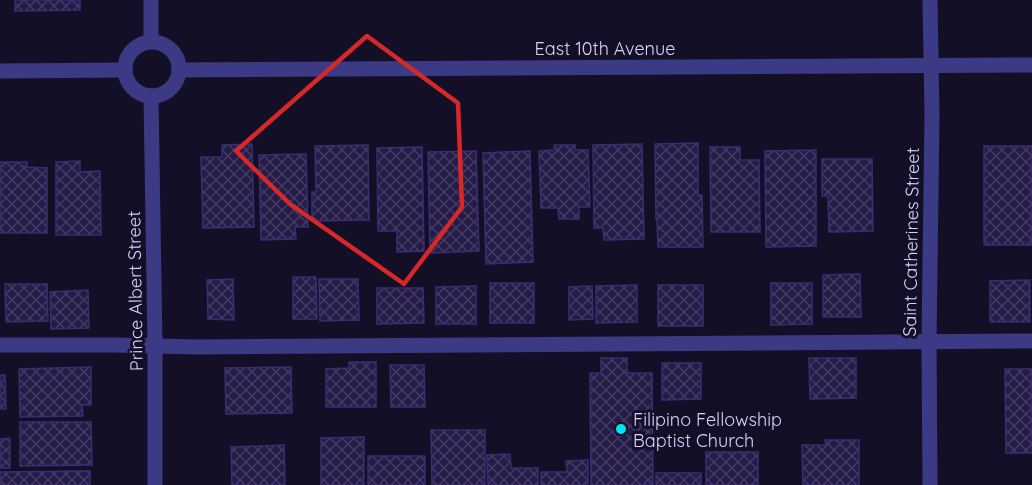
<svg xmlns="http://www.w3.org/2000/svg" width="1032" height="485" viewBox="0 0 1032 485" font-family="Quicksand,sans-serif">
	<style>
		.building { fill: url(#building-cross-hatch); stroke: #3b2d73; stroke-width: 1.5 }
		.lines { fill: none; stroke-linecap: round; stroke-linejoin: round }
		.minor { stroke: #3d3a85; stroke-width: 15 }
		.marked { fill: none; stroke: #d62828; stroke-width: 4.5; stroke-linejoin: round }
		.poi-dot { fill: #00e5ff; stroke: #130f26; stroke-width: 2 }
		.labels { text-anchor: middle; dominant-baseline: central; stroke-width: 6; stroke-linejoin: round; paint-order: stroke }
		.street-label { font-size: 18px; fill: #d9d4ff; stroke: #130f26 }
		.poi-label { font-size: 18px; fill: #d9d4ff; stroke: #130f26; text-anchor: start }
	</style>
	<defs>
		<pattern id="building-cross-hatch" width="8" height="8" patternUnits="userSpaceOnUse" patternTransform="scale(1.5)"><rect width="8" height="8" fill="#241b47"/><path d="M0 0l8 8M0 8l8-8" fill="none" stroke="#433b63"/></pattern>
	</defs>
	<rect width="100%" height="100%" fill="#130f26"/>
	<g class="building">
		<polygon points="15,0 80,0 80,10 15,11"/>
		<polygon points="698,143 698,195 702,195 703,247 658,247 657,219 656,219 655,144"/>
		<polygon points="252,144 254,227 203,228 201,157 222,157 222,145"/>
		<polygon points="642,144 644,239 604,240 603,228 594,228 593,145"/>
		<polygon points="368,145 369,220 312,221 312,192 316,192 315,146"/>
		<polygon points="554,145 575,145 575,150 588,150 590,207 579,207 579,219 559,219 558,208 541,208 539,151 554,150"/>
		<rect x="984" y="146" width="48" height="99"/>
		<polygon points="422,147 424,251 397,252 397,231 378,231 377,148"/>
		<polygon points="710,147 740,147 740,160 759,160 760,232 711,232"/>
		<polygon points="816,150 816,246 766,247 765,151"/>
		<polygon points="476,151 479,251 430,253 428,152"/>
		<polygon points="530,151 533,262 486,264 483,153"/>
		<polygon points="306,154 308,227 295,227 296,239 261,240 259,155"/>
		<polygon points="822,159 872,159 873,231 829,232 828,196 822,196"/>
		<polygon points="80,161 80,172 100,171 101,235 56,235 56,162"/>
		<polygon points="0,162 27,162 27,167 47,168 47,233 0,233"/>
		<polygon points="860,274 861,317 823,317 823,275"/>
		<polygon points="293,277 316,277 317,319 293,319"/>
		<polygon points="233,279 234,320 208,319 207,280"/>
		<polygon points="319,279 358,279 359,320 320,321"/>
		<polygon points="1030,280 1030,322 990,322 990,281"/>
		<rect x="490" y="283" width="44" height="40"/>
		<polygon points="771,283 812,283 812,324 771,325"/>
		<polygon points="5,284 47,284 48,321 6,322"/>
		<polygon points="637,285 637,322 596,323 596,286"/>
		<rect x="658" y="285" width="45" height="41"/>
		<polygon points="476,286 476,324 436,324 436,287"/>
		<polygon points="592,286 593,319 569,320 569,287"/>
		<polygon points="377,288 423,288 424,323 377,324"/>
		<polygon points="88,290 89,328 51,329 50,292"/>
		<polygon points="601,358 627,358 627,373 652,373 653,485 591,485 590,373 601,373"/>
		<polygon points="809,358 856,358 856,398 810,399"/>
		<polygon points="349,362 376,362 376,407 326,407 326,369 349,368"/>
		<polygon points="662,363 701,363 701,399 662,400"/>
		<polygon points="390,365 424,365 425,407 391,407"/>
		<polygon points="91,367 91,405 82,405 83,416 20,417 19,369"/>
		<polygon points="291,367 292,413 226,414 225,368"/>
		<polygon points="1005,369 1032,369 1032,453 1006,453"/>
		<polygon points="0,375 5,375 6,409 0,409"/>
		<polygon points="20,422 91,422 92,465 20,466"/>
		<polygon points="431,430 485,430 485,485 432,485"/>
		<polygon points="364,437 364,485 321,485 321,438"/>
		<polygon points="10,438 10,468 0,468 0,439"/>
		<polygon points="825,440 859,440 859,485 803,485 802,445 826,445"/>
		<polygon points="284,445 285,485 232,485 231,447"/>
		<rect x="706" y="452" width="52" height="33"/>
		<polygon points="510,454 511,468 538,468 538,485 488,485 487,455"/>
		<rect x="368" y="456" width="57" height="29"/>
		<polygon points="588,460 588,485 541,485 541,472 567,472 566,461"/>
		<polygon points="90,471 90,485 0,485 0,472"/>
		<rect x="656" y="473" width="45" height="12"/>
	</g>
	<g class="lines">
		<g class="minor">
			<polyline points="930,0 932,115 929,341 930,485"/>
			<polyline points="151,42 151,0"/>
			<circle cx="152" cy="69" r="27"/>
			<polyline points="179,70 1032,65"/>
			<polyline points="0,71 125,70"/>
			<polyline points="151,96 155,345 155,485"/>
			<polyline points="0,345 115,345 197,347 1032,341"/>
		</g>
	</g>
	<path class="marked" d="M 367,36 L 458,103 L 462,207 L 404,284 L 290,204 L 236,151 Z"/>
	<circle class="poi-dot" cx="621" cy="429" r="6"/>
	<g class="labels">
		<g class="street-label">
			<text x="605" y="48">East 10th Avenue</text>
			<text transform="translate(911 242) rotate(-89)">Saint Catherines Street</text>
			<text transform="translate(135 291) rotate(-91)">Prince Albert Street</text>
		</g>
		<g class="poi-label">
			<text x="633" y="419">Filipino Fellowship<tspan x="633" dy="21">Baptist Church</tspan></text>
		</g>
	</g>
</svg>
